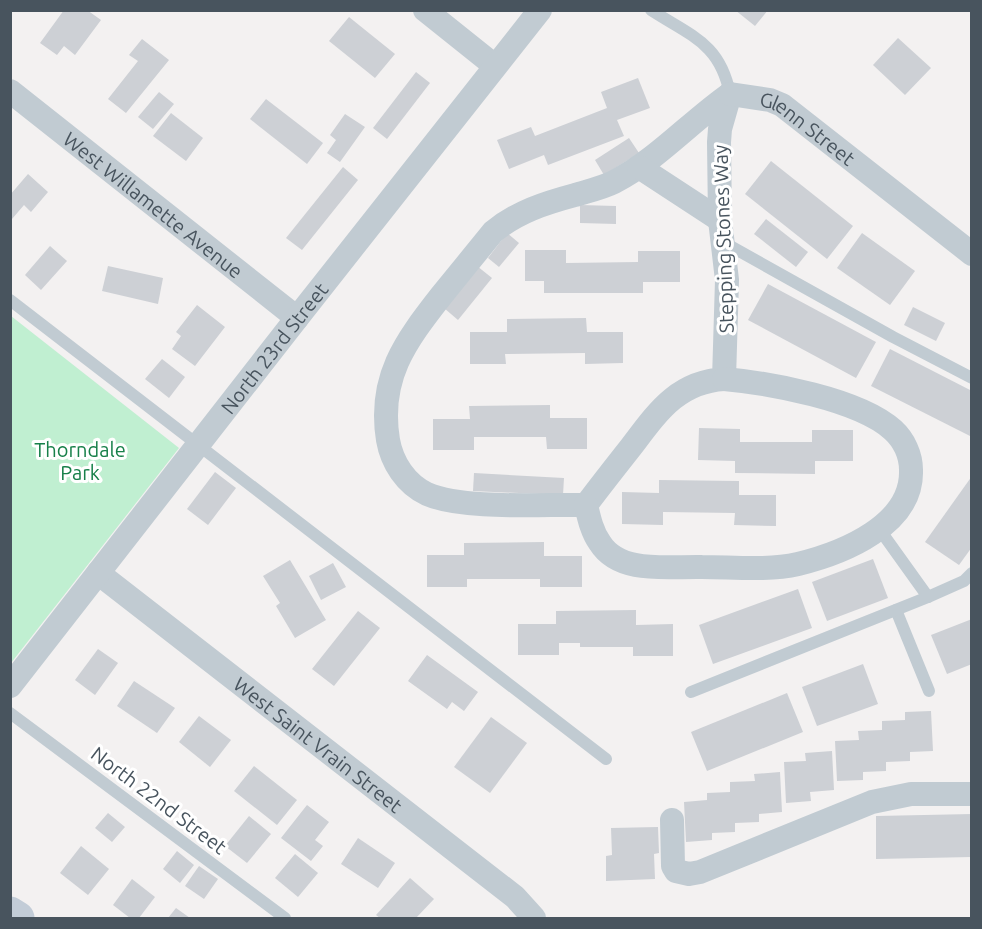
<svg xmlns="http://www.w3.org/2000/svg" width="982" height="929" viewBox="0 0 982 929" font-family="Ubuntu,sans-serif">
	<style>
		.green { fill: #c0efd1 }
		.building { fill: #cdd0d5 }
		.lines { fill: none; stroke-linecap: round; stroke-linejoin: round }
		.lane { stroke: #c1cbd2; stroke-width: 12 }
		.street { stroke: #c1cbd2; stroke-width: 24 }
		.secondary { stroke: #c2ccd7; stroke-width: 33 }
		.labels { text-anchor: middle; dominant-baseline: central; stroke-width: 6; stroke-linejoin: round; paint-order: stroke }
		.street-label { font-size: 20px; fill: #48545e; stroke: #fff }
		.park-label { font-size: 20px; fill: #18804a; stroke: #fff }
	</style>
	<rect width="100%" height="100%" fill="#f3f1f1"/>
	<polygon class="green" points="11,316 179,448 11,663"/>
	<g class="building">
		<polygon points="64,10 87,10 101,20 75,55 64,46 57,55 40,43"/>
		<polygon points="735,10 768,10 755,26"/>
		<polygon points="349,17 395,54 375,78 329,41"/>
		<polygon points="898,38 931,68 905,95 873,65"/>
		<polygon points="142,39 169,60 126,113 108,99 138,61 129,55"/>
		<polygon points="416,72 430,83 387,139 373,128"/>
		<polygon points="638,78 650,108 617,120 624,136 548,165 544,155 509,169 497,140 531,127 535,136 607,108 601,92"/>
		<polygon points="159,92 174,104 153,129 138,117"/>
		<polygon points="266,99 323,143 307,164 250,119"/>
		<polygon points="171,113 203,138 186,161 153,136"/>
		<polygon points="345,114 365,127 340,162 327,153 336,140 330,135"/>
		<polygon points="629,138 639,153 604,175 595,160"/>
		<polygon points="771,161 853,226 827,259 745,194"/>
		<polygon points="343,167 358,180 302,250 286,238"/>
		<polygon points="28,174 48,192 31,212 24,205 12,219 10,195"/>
		<polygon points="580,205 616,206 616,224 580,223"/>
		<polygon points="766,219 808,252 796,267 754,234"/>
		<polygon points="507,233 519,243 499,267 488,258"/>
		<polygon points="862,233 915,271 890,305 837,268"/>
		<polygon points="50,246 67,261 41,290 25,275"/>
		<polygon points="525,250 566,250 566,263 638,262 638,251 680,251 680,282 643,282 643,293 544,293 544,281 525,281"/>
		<polygon points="108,266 163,278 158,304 102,291"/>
		<polygon points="477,266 492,278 458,320 444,308"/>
		<polygon points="768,284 876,342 856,378 748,320"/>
		<polygon points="197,305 225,327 195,366 172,349 181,336 176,332"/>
		<polygon points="913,307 945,323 936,341 904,325"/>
		<polygon points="586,318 587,332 623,332 623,363 585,364 585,353 505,354 506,364 470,364 470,332 507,332 507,319"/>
		<polygon points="890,349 972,391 972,437 871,386"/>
		<polygon points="162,359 185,377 169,398 145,379"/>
		<polygon points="550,405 550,418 587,418 587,449 547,449 546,437 474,437 474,450 433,450 433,419 470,419 469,406"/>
		<polygon points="699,428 740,429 740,442 812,442 812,430 853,430 853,461 815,461 815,474 735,473 735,461 698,460"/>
		<polygon points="215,472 236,488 208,525 187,509"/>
		<polygon points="474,473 564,478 563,495 473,491"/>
		<polygon points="972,476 972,547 959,565 925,542"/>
		<polygon points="659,480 739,481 739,495 776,495 776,526 734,525 735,513 663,512 663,525 622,524 622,492 659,493"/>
		<polygon points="544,542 544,556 582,556 582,587 540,587 540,579 467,579 467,587 427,587 427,555 464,555 464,543"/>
		<polygon points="873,559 888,598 827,621 812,582"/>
		<polygon points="290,560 326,620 295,638 276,606 280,603 263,576"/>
		<polygon points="333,563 346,587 321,600 309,576"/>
		<polygon points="798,589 812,628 713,664 699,625"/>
		<polygon points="636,610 636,625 673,624 673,656 633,656 633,647 580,647 580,643 559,643 559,655 518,655 518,624 556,624 556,611"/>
		<polygon points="358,611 380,628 334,686 312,669"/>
		<polygon points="972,619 972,664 947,674 931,635"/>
		<polygon points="98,649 118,663 95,695 75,680"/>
		<polygon points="427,655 478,692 464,711 452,702 447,709 408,681"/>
		<polygon points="863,664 878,704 817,726 802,687"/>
		<polygon points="134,681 175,708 157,733 117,706"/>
		<polygon points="787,693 803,732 707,771 691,732"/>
		<polygon points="931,711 933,751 910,752 910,761 886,762 886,771 863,772 863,780 837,781 835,741 859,740 858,731 882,730 882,721 905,720 905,712"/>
		<polygon points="199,716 231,740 210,767 179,742"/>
		<polygon points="491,717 527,743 490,793 454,767"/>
		<polygon points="832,751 834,790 810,792 811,801 786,803 784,762 806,761 805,753"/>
		<polygon points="254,766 297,800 277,825 234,791"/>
		<polygon points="780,772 782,812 759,814 759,822 735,823 735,832 712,833 712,840 686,842 684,802 707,800 707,793 730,792 730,782 755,781 754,774"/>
		<polygon points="307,805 329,822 315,840 323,846 311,861 281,838"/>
		<polygon points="108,813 125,827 112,842 95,828"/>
		<polygon points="972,814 972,857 876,859 876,816"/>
		<polygon points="249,816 271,834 247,863 225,846"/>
		<polygon points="658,827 659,853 654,854 655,879 606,881 606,856 612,855 611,828"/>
		<polygon points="358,838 395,863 378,888 341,864"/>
		<polygon points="81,846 109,869 88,895 60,873"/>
		<polygon points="177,851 194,865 180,883 163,869"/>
		<polygon points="295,854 318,873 298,897 275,878"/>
		<polygon points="199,866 218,879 204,899 185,886"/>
		<polygon points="410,878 434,899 416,918 380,918 376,915"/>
		<polygon points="132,879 155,897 139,918 130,918 113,905"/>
		<polygon points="176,908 190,918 168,918"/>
	</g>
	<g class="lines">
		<g class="lane">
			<path d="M 651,10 C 691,36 720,43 730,94"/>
			<polyline points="723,242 893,337 972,378"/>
			<polyline points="10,300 606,759"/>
			<polyline points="880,530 928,597"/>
			<polyline points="896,610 929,691"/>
			<polyline points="691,692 928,597 964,581 972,573"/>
			<polyline points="10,713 285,918"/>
		</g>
		<g class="street">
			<polyline points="425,10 495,66"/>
			<path id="s1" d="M 10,91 L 297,318"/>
			<path d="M 730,94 L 720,129 L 719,142 L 720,220 L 727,280 L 724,379 C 677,382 657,413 631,447 C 616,466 601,485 586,505 C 543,504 464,510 427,494 C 406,484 392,463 388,440 C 378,378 405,342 441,296 C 458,275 476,253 493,232 C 517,212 545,203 575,195 C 588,191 602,188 614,182 C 658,159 690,122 730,94 Z"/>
			<path id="s2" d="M 730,94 L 770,100 L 782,105 L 972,254"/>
			<polyline points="639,167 720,220"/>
			<path d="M 586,505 C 589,518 592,532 600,543 C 620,575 670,566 702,567 C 733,567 767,571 798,564 C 843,553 913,525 911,470 C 911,455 904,440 893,430 C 859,399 769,383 724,379"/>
			<path id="s3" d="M 98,573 L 515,897 L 534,918"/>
			<path id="s4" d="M 10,686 L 297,318 L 540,10"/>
			<polyline points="672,820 673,866 676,871 689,874 700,872 872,802 911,794 972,794"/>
		</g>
		<polyline class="secondary" points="10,913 18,918"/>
	</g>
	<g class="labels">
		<g class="street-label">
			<text stroke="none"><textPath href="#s2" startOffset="87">Glenn Street</textPath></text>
			<text stroke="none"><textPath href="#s1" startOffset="183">West Willamette Avenue</textPath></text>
			<text transform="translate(723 239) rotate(-92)">Stepping Stones Way</text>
			<text stroke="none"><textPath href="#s4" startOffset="429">North 23rd Street</textPath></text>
			<text stroke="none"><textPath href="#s3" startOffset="279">West Saint Vrain Street</textPath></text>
			<text transform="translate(159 800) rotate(37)">North 22nd Street</text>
		</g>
		<g class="park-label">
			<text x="80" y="449">Thorndale<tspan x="80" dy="23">Park</tspan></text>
		</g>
	</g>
	<rect width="982" height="929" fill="none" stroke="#48545e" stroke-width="24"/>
</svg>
